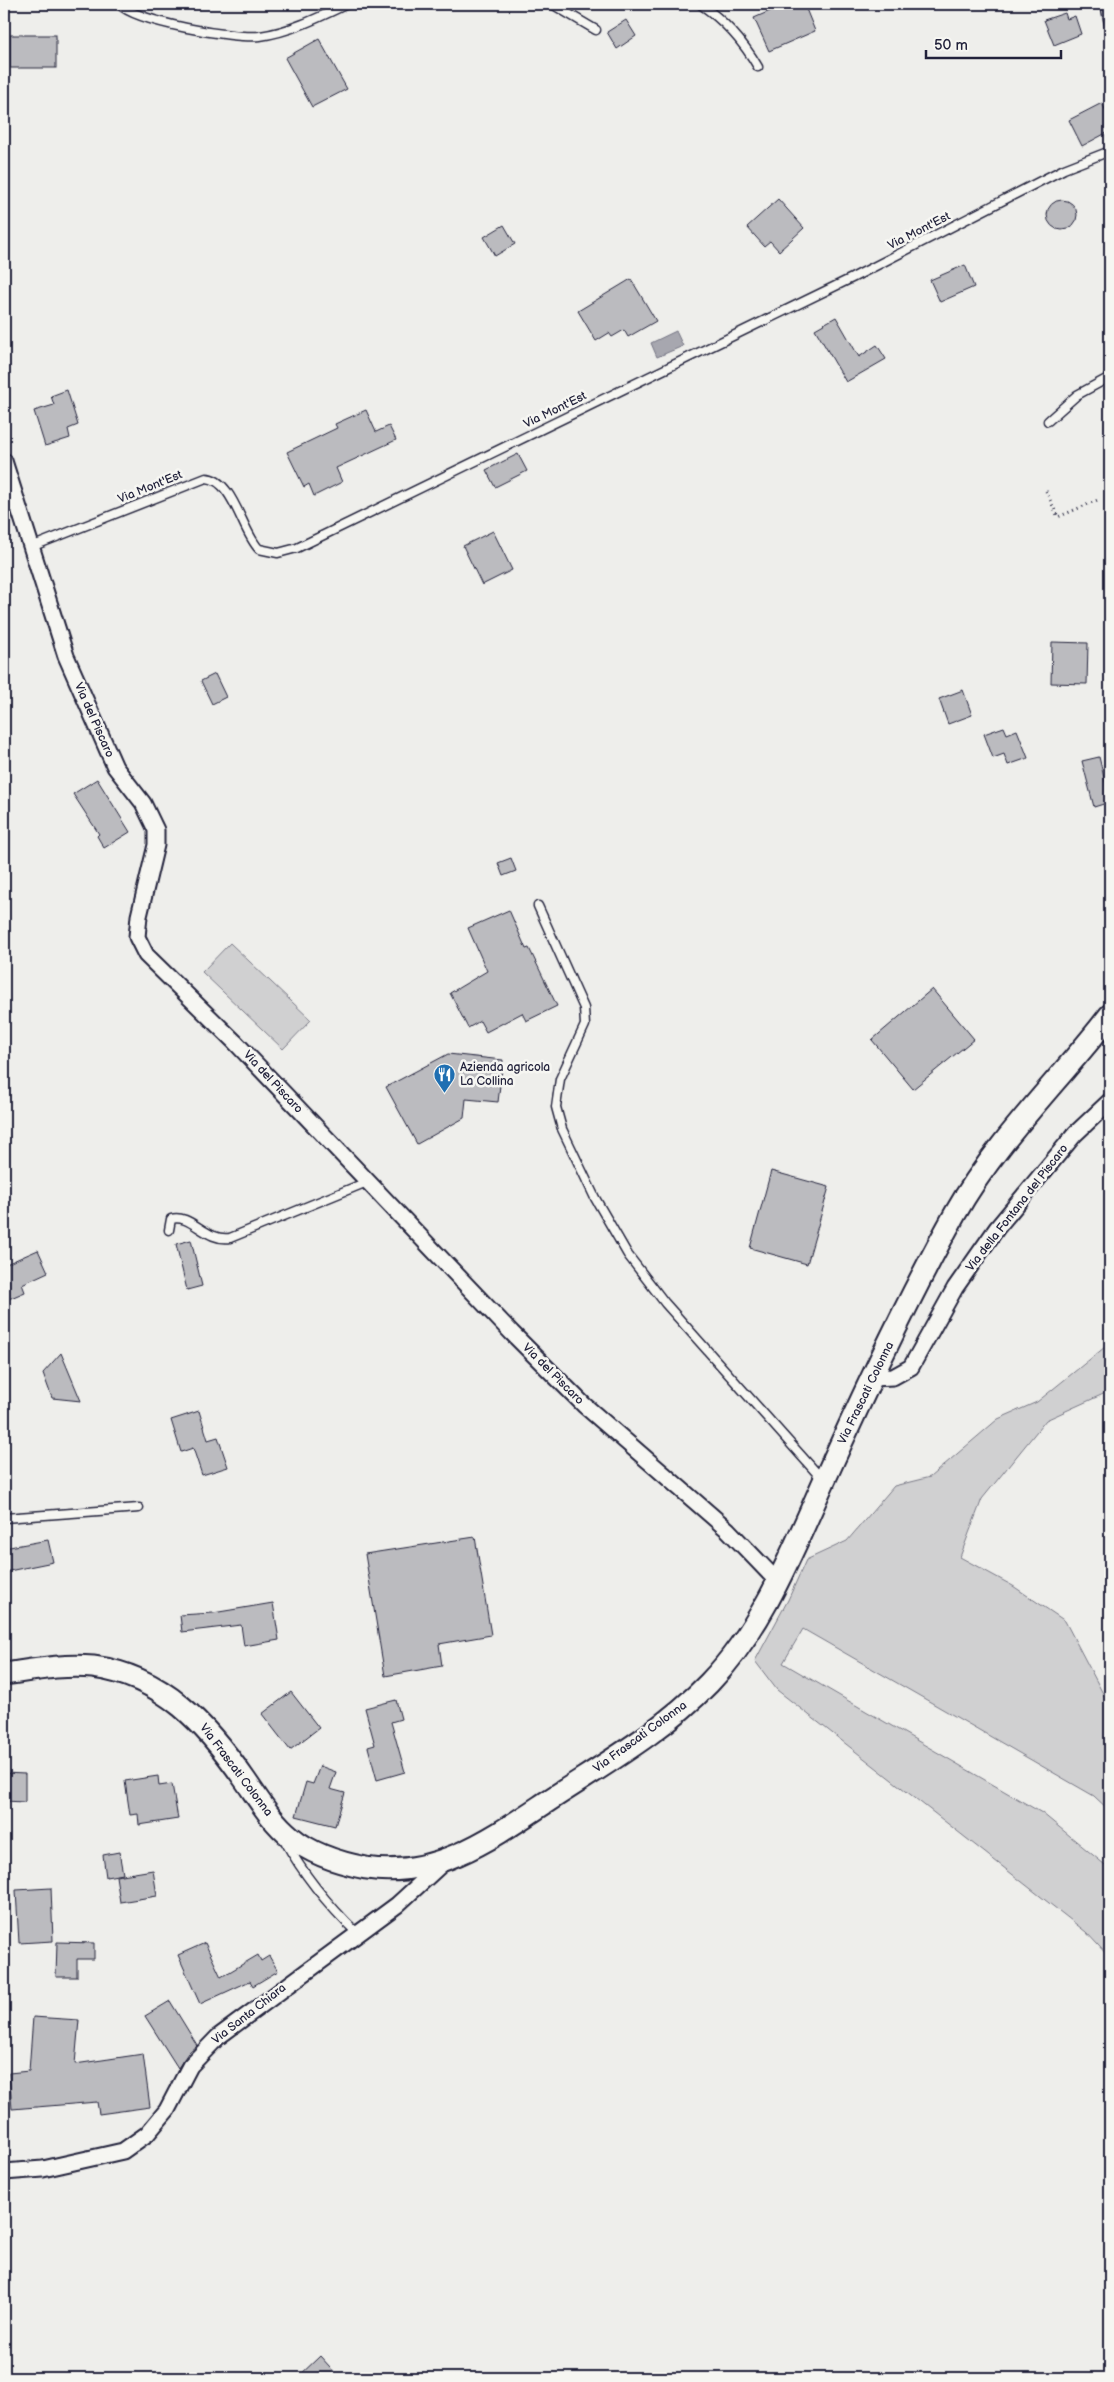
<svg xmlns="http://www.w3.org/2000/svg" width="1114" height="2382" viewBox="0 0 1114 2382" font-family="'Balsamiq Sans',sans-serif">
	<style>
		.green { fill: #d0d0d1; stroke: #797986 }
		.water { fill: #a7a7af; stroke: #727281 }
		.building { fill: #bbbbbf; stroke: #22223b }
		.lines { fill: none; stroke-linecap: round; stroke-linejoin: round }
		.lane-casing { stroke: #22223b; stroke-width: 11 }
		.street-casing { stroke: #22223b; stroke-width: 19 }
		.secondary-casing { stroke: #22223b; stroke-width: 25 }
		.path { stroke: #22223b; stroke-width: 3; stroke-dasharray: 1 4; stroke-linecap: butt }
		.lane { stroke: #f6f6f2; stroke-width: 8 }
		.street { stroke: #f6f6f2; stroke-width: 15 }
		.secondary { stroke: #f6f6f2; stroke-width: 21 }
		.labels { text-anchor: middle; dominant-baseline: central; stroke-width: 5; stroke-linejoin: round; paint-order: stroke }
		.street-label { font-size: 12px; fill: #22223b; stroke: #f6f6f2 }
		.poi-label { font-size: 12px; fill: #22223b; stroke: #f6f6f2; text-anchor: start }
	</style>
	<rect width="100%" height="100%" fill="#eeeeeb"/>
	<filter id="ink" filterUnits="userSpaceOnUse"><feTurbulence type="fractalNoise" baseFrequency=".02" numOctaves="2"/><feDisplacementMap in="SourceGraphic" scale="10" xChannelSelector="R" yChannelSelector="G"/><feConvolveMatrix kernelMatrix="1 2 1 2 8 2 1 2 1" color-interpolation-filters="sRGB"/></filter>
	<g filter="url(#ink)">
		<g class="green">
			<polygon points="230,943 311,1020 283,1049 202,972"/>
			<polygon points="1110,1343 1110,1391 1046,1420 982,1499 960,1557 1013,1586 1065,1621 1110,1707 1110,1811 1094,1796 803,1629 783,1663 1042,1813 1110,1869 1110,1958 1086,1932 777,1690 755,1661 788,1600 806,1560 847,1541 894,1486 930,1477 998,1419 1037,1402"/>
		</g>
		<polygon class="water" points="676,331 683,346 657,357 651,343"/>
		<g class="building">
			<polygon points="786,4 804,4 815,31 769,51 754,18"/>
			<polygon points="1065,13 1067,19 1075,16 1081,34 1054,45 1044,20"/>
			<polygon points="626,20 636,36 617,49 607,32"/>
			<rect x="10" y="35" width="46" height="33"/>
			<polygon points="319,39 347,89 312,107 285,58"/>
			<polygon points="1102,103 1110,119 1110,131 1082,146 1069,120"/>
			<polygon points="778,199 804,228 779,251 770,241 764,246 747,227"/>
			<circle cx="1062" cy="215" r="15"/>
			<polygon points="504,225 515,244 495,256 484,237"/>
			<polygon points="965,265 974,287 940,302 930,280"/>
			<polygon points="631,279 656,321 628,337 624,330 612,337 609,333 596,341 578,311"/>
			<polygon points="836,317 859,357 877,345 886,359 846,382 815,329"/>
			<polygon points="67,390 78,425 68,429 70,438 45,446 34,411 54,405 51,396"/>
			<polygon points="366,410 376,432 389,426 396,440 336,468 342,482 314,496 309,484 304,487 287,452 337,428 335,424"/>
			<polygon points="518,454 527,471 495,487 486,470"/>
			<polygon points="493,531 512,570 482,585 463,546"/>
			<polygon points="1052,642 1088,643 1087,684 1051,683"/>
			<polygon points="215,674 226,697 212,704 201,681"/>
			<polygon points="963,690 972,715 948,724 939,699"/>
			<polygon points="1004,727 1007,734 1017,730 1028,758 1008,765 1004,754 993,758 984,734"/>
			<polygon points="1099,757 1110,802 1094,807 1082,761"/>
			<polygon points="97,779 130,832 104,848 97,836 99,834 73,794"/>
			<polygon points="511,858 516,871 503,876 498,863"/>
			<polygon points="509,910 526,949 529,948 557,1006 526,1021 522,1013 486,1032 480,1021 468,1028 450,993 487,971 468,928"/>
			<polygon points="932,989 974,1039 913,1089 872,1040"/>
			<polygon points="448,1054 503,1060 498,1102 466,1099 464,1118 417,1144 386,1087"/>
			<polygon points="771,1171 829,1187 807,1264 750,1248"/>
			<polygon points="191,1240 202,1286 187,1290 176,1244"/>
			<polygon points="38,1250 48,1272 22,1284 25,1292 4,1301 4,1265"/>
			<polygon points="61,1353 81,1401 52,1398 43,1373"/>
			<polygon points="199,1411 208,1440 218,1437 228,1467 202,1475 193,1448 181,1452 171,1420"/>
			<polygon points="475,1537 491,1635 439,1644 442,1666 385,1676 365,1554"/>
			<polygon points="48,1540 53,1562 4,1572 4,1548"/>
			<polygon points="273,1603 279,1640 244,1646 241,1625 182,1632 180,1615 213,1613"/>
			<polygon points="291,1692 319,1728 290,1750 262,1714"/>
			<polygon points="396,1700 401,1719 391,1722 405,1772 377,1780 368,1747 375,1745 365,1708"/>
			<polygon points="320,1766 336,1772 330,1789 345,1793 335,1826 296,1816 306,1782 313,1784"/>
			<polygon points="4,1773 25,1774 25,1802 4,1801"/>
			<polygon points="158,1776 159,1786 172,1784 178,1819 139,1825 138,1814 130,1815 125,1781"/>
			<polygon points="119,1852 123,1874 106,1877 103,1855"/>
			<polygon points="153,1870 157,1896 120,1902 116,1876"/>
			<polygon points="51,1888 53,1941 19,1943 16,1890"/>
			<polygon points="57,1942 94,1943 94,1959 77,1959 77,1977 56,1977"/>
			<polygon points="205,1943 221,1977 258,1955 261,1961 269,1956 278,1971 253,1986 250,1981 200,2004 178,1955"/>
			<polygon points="170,2001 197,2045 188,2053 178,2068 145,2016"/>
			<polygon points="33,2017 79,2020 75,2064 143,2054 150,2107 99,2114 97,2102 12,2109 9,2073 29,2071"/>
			<polygon points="320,2356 340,2378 297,2378"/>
		</g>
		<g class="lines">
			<defs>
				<g id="lane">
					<path d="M 119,4 C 136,22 234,39 260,36 C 290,32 320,17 347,4"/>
					<polyline points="552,4 596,30"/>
					<path d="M 700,4 C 725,21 743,41 758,67"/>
					<polyline points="1105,4 1110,29"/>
					<polyline points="1048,421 1077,395 1110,377"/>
					<polyline points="4,511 17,504"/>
					<path d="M 31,547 L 206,478 C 233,479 242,532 259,549 L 278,553 L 297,548 L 852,278 L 1064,169 L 1110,151"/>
					<polyline points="538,906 584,1008 585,1025 560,1079 556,1107 562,1129 595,1198 628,1255 665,1303 822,1479"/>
					<path d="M 169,1230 L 171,1219 C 191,1213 206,1242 230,1238 L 367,1182"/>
					<polyline points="4,1518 139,1508"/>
					<path d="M 285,1841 C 304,1876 328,1905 357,1933"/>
				</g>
				<g id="street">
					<polyline points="4,461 66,656 115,767 143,803 156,830 156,845 139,916 137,937 146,955 235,1042 512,1333 584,1405 728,1530 777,1581"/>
					<polyline points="873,1378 893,1377 911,1367 955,1288 997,1228 1075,1134 1110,1101"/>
					<polyline points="4,2172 43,2169 123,2151 147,2134 167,2110 190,2066 218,2037 397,1905 446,1860"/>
				</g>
				<path id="secondary" d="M 4,1674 C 33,1670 63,1664 93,1667 C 163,1676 207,1725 245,1780 C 259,1800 272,1822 291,1837 C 311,1854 340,1863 366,1868 C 434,1879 491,1839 545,1803 C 601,1766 662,1732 709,1683 C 766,1624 795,1544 829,1470 C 867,1386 910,1295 955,1214 C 996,1141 1059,1081 1110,1015"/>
			</defs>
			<use href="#lane" class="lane-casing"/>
			<use href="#street" class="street-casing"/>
			<use href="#secondary" class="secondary-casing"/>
			<polyline class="path" points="1046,491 1058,517 1100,499"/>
			<use href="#lane" class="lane"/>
			<use href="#street" class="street"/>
			<use href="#secondary" class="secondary"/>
		</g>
	</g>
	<defs>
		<symbol id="restaurant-pin" viewBox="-11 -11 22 30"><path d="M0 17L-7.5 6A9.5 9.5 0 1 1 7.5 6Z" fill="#1f6fb2" stroke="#f6f6f2"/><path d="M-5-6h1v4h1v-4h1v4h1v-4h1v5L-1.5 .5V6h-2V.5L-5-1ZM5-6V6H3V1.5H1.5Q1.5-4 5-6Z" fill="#fff"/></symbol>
	</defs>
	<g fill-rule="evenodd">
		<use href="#restaurant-pin" x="432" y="1062" width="25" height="34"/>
	</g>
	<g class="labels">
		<g class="street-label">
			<text transform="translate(919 231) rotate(-27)">Via Mont'Est</text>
			<text transform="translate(555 410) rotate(-26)">Via Mont'Est</text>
			<text transform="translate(150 487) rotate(-22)">Via Mont'Est</text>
			<text transform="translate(94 720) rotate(66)">Via del Piscaro</text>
			<text transform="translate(273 1082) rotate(47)">Via del Piscaro</text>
			<text transform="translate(1017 1208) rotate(-52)">Via della Fontana del Piscaro</text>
			<text transform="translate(553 1374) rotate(45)">Via del Piscaro</text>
			<text transform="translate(866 1393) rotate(-64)">Via Frascati Colonna</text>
			<text transform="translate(640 1737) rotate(-36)">Via Frascati Colonna</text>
			<text transform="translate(236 1770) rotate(53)">Via Frascati Colonna</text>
			<text transform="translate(249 2014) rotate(-38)">Via Santa Chiara</text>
		</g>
		<g class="poi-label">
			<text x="460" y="1067">Azienda agricola<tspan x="460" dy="14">La Collina</tspan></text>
		</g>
	</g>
	<rect width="1114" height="2382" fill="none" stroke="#f6f6f2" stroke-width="20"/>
	<rect x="10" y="10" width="1094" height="2362" fill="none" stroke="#22223b" stroke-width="2" filter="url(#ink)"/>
	<path d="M926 50v8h135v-8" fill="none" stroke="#22223b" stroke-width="2.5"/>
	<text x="934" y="50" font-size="15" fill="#22223b" stroke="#f6f6f2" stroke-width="4" paint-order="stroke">50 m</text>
</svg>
